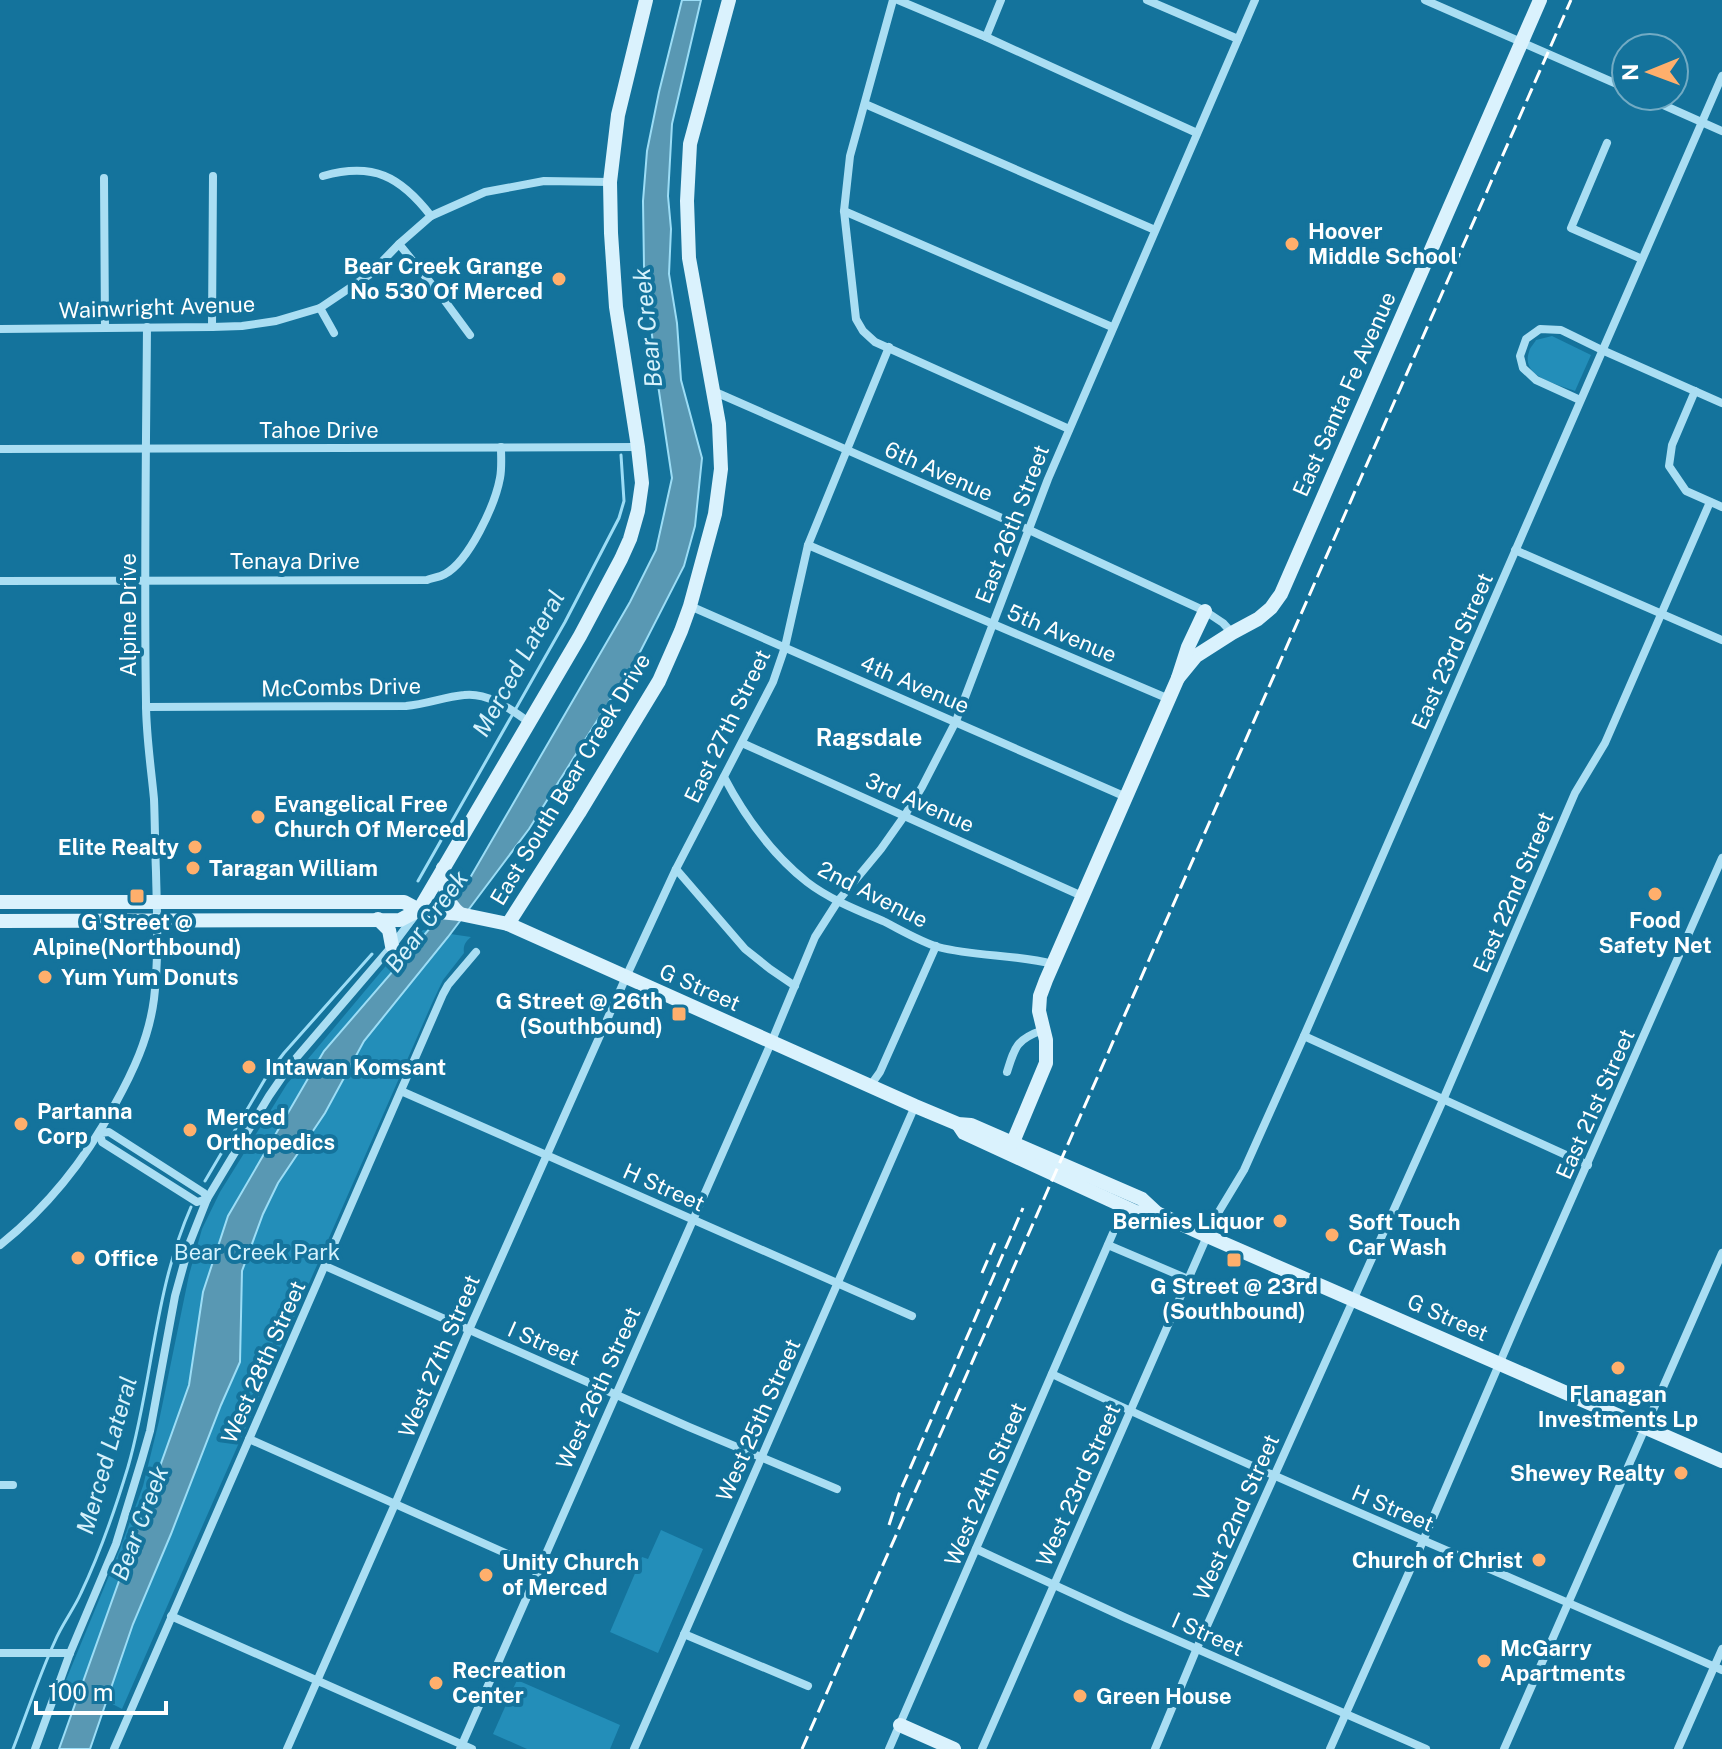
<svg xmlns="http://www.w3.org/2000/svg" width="1722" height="1749" viewBox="0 0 1722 1749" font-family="'Public Sans',sans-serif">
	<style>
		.green { fill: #238eb9 }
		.water { fill: #5998b3; stroke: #9cddf6; stroke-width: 2 }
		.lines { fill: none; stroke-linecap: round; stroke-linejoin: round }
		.stream { stroke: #9cddf6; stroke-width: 3 }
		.street { stroke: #aadef3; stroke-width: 8 }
		.secondary { stroke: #daf2fd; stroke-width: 14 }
		.rail { stroke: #fff; stroke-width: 3; stroke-dasharray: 14 6; stroke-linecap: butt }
		.poi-dot { fill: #ffaf6c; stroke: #14739c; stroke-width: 3 }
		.labels { text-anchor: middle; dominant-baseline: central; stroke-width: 8; stroke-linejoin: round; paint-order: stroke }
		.poi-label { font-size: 22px; font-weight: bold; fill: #fff; stroke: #14739c; text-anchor: start }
		.street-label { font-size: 22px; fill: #fff; stroke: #14739c }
		.park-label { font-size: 22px; fill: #d4f2fd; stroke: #14739c }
		.water-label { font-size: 24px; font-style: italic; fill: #d7f2fc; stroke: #14739c }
		.neighbourhood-label { font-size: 24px; font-weight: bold; fill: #fff; stroke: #14739c }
	</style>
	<rect width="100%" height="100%" fill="#14739c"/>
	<g class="green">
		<path d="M 1552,336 L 1591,355 L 1575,391 C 1558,384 1520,377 1529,352 C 1530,347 1534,344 1536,340 Z"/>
		<path d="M 423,930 L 471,937 C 465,942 463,946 464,953 L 443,980 L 433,1001 L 122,1709 L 66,1680 L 120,1549 L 143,1486 L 159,1421 L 189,1275 L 202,1229 L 220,1192 L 287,1084 L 405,943 Z"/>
		<polygon points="661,1530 703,1549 658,1653 610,1632 642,1557 648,1559"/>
		<polygon points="517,1680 620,1725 610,1749 527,1749 493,1734"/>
	</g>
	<polygon class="water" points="682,0 701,0 672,124 668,196 671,229 669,274 677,323 681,380 702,458 695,526 684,566 639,654 529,829 448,937 364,1041 325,1113 278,1183 263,1214 242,1271 240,1362 221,1405 171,1534 133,1624 90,1749 59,1749 189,1385 203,1292 228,1216 324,1051 463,890 630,602 656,550 672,478 657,378 644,266 643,201 647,151 659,92"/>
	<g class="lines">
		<g class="stream">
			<polyline points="418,881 565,622 619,518 624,501 621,455"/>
			<polyline points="205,1181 268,1074 284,1053 372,954"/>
			<path d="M 13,1749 C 27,1713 39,1676 55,1641 C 62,1624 74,1609 81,1593 C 100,1553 115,1510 128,1467 C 153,1380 154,1291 191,1207"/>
		</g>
		<g class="street">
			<polyline points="893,0 850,156 844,211 856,319 863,331 875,342 1069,429"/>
			<polyline points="898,0 986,37 1197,133"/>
			<polyline points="1147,0 1238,39"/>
			<polyline points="1425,0 1626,88"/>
			<polyline points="986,37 1001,0"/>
			<polyline points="1643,96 1722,131"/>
			<polyline points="865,104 1155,230"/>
			<polyline points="1607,143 1571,228 1642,259"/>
			<path d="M 323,176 C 373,162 400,176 431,216"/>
			<polyline points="104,178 105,328"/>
			<polyline points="844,211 1112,327"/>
			<polyline points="399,244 442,297 470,335"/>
			<polyline points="320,308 334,333"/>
			<polyline points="212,327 213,176"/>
			<polyline points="0,329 212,327 242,326 276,321 320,308 369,275 399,244 431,216 485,192 544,181 610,182"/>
			<polyline points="713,391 1027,529 1205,611 1223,623 1232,633"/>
			<polyline points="1695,391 1672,445 1669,466 1686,491 1722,507"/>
			<polyline points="1580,400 1536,380 1523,368 1520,356 1526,339 1540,329 1561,330 1602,350 1722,403"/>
			<polyline points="0,449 638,447"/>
			<polyline points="808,545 1169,699"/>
			<polyline points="1515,550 1722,640"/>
			<path d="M 0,581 L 427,580 C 432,578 440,577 445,574 C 469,561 495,505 500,478 C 502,468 501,457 501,447"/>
			<polyline points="690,606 1126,797"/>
			<path d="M 146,707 L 406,706 C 427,704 444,697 464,695 C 488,692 510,709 529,722"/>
			<polyline points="742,743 1082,896"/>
			<path d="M 724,777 C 745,817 772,854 807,882 C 829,899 857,910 883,921 C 901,930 919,941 938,947 C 976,957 1015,954 1053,964"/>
			<polyline points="676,869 745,949 770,969 795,986"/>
			<polyline points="1304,1036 1588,1165"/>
			<path d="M 1007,1072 C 1015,1046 1017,1039 1043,1030"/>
			<polyline points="870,1086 880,1072 936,946"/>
			<polyline points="401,1091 912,1316"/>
			<polygon points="109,1132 204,1193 207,1199 197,1202 102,1142 100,1133"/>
			<path d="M 0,1245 C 49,1206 85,1160 114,1106 C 133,1072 149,1038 154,999 C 159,957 157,914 156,872 C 155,848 155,823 154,799 C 151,767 146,735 146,703 C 144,578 146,452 147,327"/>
			<polyline points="1108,1245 1188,1279"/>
			<polyline points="325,1266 689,1427 837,1489"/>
			<path d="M 1052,1374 C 1272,1479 1499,1571 1722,1670"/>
			<polyline points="249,1439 539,1568"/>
			<polyline points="0,1485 13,1485"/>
			<polyline points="976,1549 1126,1618 1426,1749"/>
			<polyline points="171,1616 472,1749"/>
			<polyline points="684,1634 808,1686"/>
			<polyline points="0,1653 70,1653"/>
			<polyline points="35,1749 70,1653 116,1544 142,1459 150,1431 175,1296 190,1242 207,1199 269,1096 291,1064 392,946 416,914"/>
			<polyline points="114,1749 443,994 448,985 476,952"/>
			<polyline points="287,1749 395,1504 469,1330 626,977 676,869 773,682 785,647 808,545 889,347"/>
			<polyline points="460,1749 771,1043 815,937 838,901 881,849 905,815 922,787 956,721 1048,479 1255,0"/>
			<polyline points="634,1749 915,1106"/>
			<polyline points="889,1749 1113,1233"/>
			<polyline points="982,1749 1215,1218 1244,1170 1304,1036 1722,76"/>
			<polyline points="1155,1749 1197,1648 1443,1100 1575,793 1605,743 1710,502"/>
			<polyline points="1330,1749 1423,1541 1519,1318 1722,858"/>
			<polyline points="1504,1749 1722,1253"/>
			<polyline points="1678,1749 1722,1649"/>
		</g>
		<g class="secondary">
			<polyline points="1178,678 1196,656 1232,633 1258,619 1271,608 1281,594 1540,0"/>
			<path d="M 443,868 C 444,886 445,902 460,914"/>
			<polyline points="0,902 404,902 419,910 460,914 508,924 915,1106 958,1124 971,1125 1142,1199 1157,1213 1207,1236 1722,1461"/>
			<polyline points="419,910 580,636 621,559 630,539 638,511 642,483 638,447 616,307 611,233 610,182 618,115 646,0"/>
			<polyline points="378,919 389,930 392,946"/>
			<polyline points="0,921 400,920 419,910"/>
			<polyline points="508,924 579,813 659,681 681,631 690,606 715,514 721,469 719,424 689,258 687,201 690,144 729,0"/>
			<polyline points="958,1124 964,1133 1136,1212 1157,1213"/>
			<polyline points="1013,1142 1046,1063 1046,1040 1039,1011 1040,996 1046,980 1178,678 1188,647 1205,611"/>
			<polyline points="900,1725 954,1749"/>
		</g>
		<g class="rail">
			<polyline points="982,1273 995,1243"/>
			<polyline points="889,1525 899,1494 1023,1208"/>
			<polyline points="802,1749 1571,0"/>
		</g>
	</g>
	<g class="poi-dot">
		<circle cx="1292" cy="244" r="8"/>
		<circle cx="559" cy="279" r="8"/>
		<circle cx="258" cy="817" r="8"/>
		<circle cx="195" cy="847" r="8"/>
		<circle cx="193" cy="868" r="8"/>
		<circle cx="1655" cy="894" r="8"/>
		<rect x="129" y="888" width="16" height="16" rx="4"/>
		<circle cx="45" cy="977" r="8"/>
		<rect x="671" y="1006" width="16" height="16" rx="4"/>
		<circle cx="249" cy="1067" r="8"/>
		<circle cx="21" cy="1124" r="8"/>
		<circle cx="190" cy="1130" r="8"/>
		<circle cx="1280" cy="1221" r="8"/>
		<circle cx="1332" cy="1235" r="8"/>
		<circle cx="78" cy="1258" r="8"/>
		<rect x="1226" y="1252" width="16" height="16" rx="4"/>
		<circle cx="1618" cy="1368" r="8"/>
		<circle cx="1681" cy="1473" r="8"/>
		<circle cx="1539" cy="1560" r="8"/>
		<circle cx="486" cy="1575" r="8"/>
		<circle cx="1484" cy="1661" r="8"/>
		<circle cx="436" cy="1683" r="8"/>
		<circle cx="1080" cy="1696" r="8"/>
	</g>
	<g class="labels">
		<g class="poi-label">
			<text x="1308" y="231">Hoover<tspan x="1308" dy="25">Middle School</tspan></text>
			<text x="543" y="266" text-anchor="end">Bear Creek Grange<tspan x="543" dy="25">No 530 Of Merced</tspan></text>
			<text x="274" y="804">Evangelical Free<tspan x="274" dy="25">Church Of Merced</tspan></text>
			<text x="179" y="847" text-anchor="end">Elite Realty</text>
			<text x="209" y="868">Taragan William</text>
			<text x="1655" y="920" text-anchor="middle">Food<tspan x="1655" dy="25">Safety Net</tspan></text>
			<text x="137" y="922" text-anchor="middle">G Street @<tspan x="137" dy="25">Alpine(Northbound)</tspan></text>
			<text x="61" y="977">Yum Yum Donuts</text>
			<text x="663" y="1001" text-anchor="end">G Street @ 26th<tspan x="663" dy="25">(Southbound)</tspan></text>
			<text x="265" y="1067">Intawan Komsant</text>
			<text x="37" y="1111">Partanna<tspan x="37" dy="25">Corp</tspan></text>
			<text x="206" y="1117">Merced<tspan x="206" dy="25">Orthopedics</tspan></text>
			<text x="1264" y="1221" text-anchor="end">Bernies Liquor</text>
			<text x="1348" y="1222">Soft Touch<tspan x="1348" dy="25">Car Wash</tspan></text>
			<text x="94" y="1258">Office</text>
			<text x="1234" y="1286" text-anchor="middle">G Street @ 23rd<tspan x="1234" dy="25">(Southbound)</tspan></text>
			<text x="1618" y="1394" text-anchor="middle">Flanagan<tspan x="1618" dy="25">Investments Lp</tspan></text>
			<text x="1665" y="1473" text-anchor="end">Shewey Realty</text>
			<text x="1523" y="1560" text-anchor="end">Church of Christ</text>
			<text x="502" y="1562">Unity Church<tspan x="502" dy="25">of Merced</tspan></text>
			<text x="1500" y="1648">McGarry<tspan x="1500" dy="25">Apartments</tspan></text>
			<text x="452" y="1670">Recreation<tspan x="452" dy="25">Center</tspan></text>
			<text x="1096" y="1696">Green House</text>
		</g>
		<g class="street-label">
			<text transform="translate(157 307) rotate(-2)">Wainwright Avenue</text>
			<text transform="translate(1344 394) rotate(-66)">East Santa Fe Avenue</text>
			<text x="319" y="430">Tahoe Drive</text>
			<text transform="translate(939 471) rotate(24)">6th Avenue</text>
			<text transform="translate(1012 524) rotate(-69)">East 26th Street</text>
			<text x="295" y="561">Tenaya Drive</text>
			<text transform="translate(128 615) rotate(-90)">Alpine Drive</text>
			<text transform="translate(1062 633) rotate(23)">5th Avenue</text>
			<text transform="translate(1452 651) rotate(-66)">East 23rd Street</text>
			<text transform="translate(915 684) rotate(23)">4th Avenue</text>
			<text transform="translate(341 687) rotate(-1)">McCombs Drive</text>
			<text transform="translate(727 726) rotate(-64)">East 27th Street</text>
			<text transform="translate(570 779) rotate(-59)">East South Bear Creek Drive</text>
			<text transform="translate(920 802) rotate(24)">3rd Avenue</text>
			<text transform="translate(1513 892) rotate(-67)">East 22nd Street</text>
			<text transform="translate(873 894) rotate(27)">2nd Avenue</text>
			<text transform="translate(700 987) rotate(24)">G Street</text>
			<text transform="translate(1595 1104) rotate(-66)">East 21st Street</text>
			<text transform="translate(664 1187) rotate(24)">H Street</text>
			<text transform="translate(1448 1317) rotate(24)">G Street</text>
			<text transform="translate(544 1343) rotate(24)">I Street</text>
			<text transform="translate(439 1356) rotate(-67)">West 27th Street</text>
			<text transform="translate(263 1362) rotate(-66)">West 28th Street</text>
			<text transform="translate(598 1388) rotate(-66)">West 26th Street</text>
			<text transform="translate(758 1420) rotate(-66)">West 25th Street</text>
			<text transform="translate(985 1484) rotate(-67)">West 24th Street</text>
			<text transform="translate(1078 1485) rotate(-66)">West 23rd Street</text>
			<text transform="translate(1393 1508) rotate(23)">H Street</text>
			<text transform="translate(1236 1517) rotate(-66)">West 22nd Street</text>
			<text transform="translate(1208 1634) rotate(24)">I Street</text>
		</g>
		<g class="park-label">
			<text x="257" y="1252">Bear Creek Park</text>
		</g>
		<g class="water-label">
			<text transform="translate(647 328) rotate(-96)">Bear Creek</text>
			<text transform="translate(518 663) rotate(-61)">Merced Lateral</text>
			<text transform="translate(426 921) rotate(-53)">Bear Creek</text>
			<text transform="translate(106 1455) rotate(-74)">Merced Lateral</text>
			<text transform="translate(139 1523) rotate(-69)">Bear Creek</text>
		</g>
		<g class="neighbourhood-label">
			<text x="869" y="737">Ragsdale</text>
		</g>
	</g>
	<g transform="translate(1650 72) rotate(269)"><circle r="38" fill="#14739c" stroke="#72abc4" stroke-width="2"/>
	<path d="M0-6L14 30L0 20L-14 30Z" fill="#ffaf6c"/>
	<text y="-12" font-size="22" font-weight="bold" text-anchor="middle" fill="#ffffff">N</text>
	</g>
	<path d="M36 1701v12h130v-12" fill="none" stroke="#ffffff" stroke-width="4"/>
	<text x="48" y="1701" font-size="24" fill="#ffffff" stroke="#14739c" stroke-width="6" paint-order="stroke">100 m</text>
</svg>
